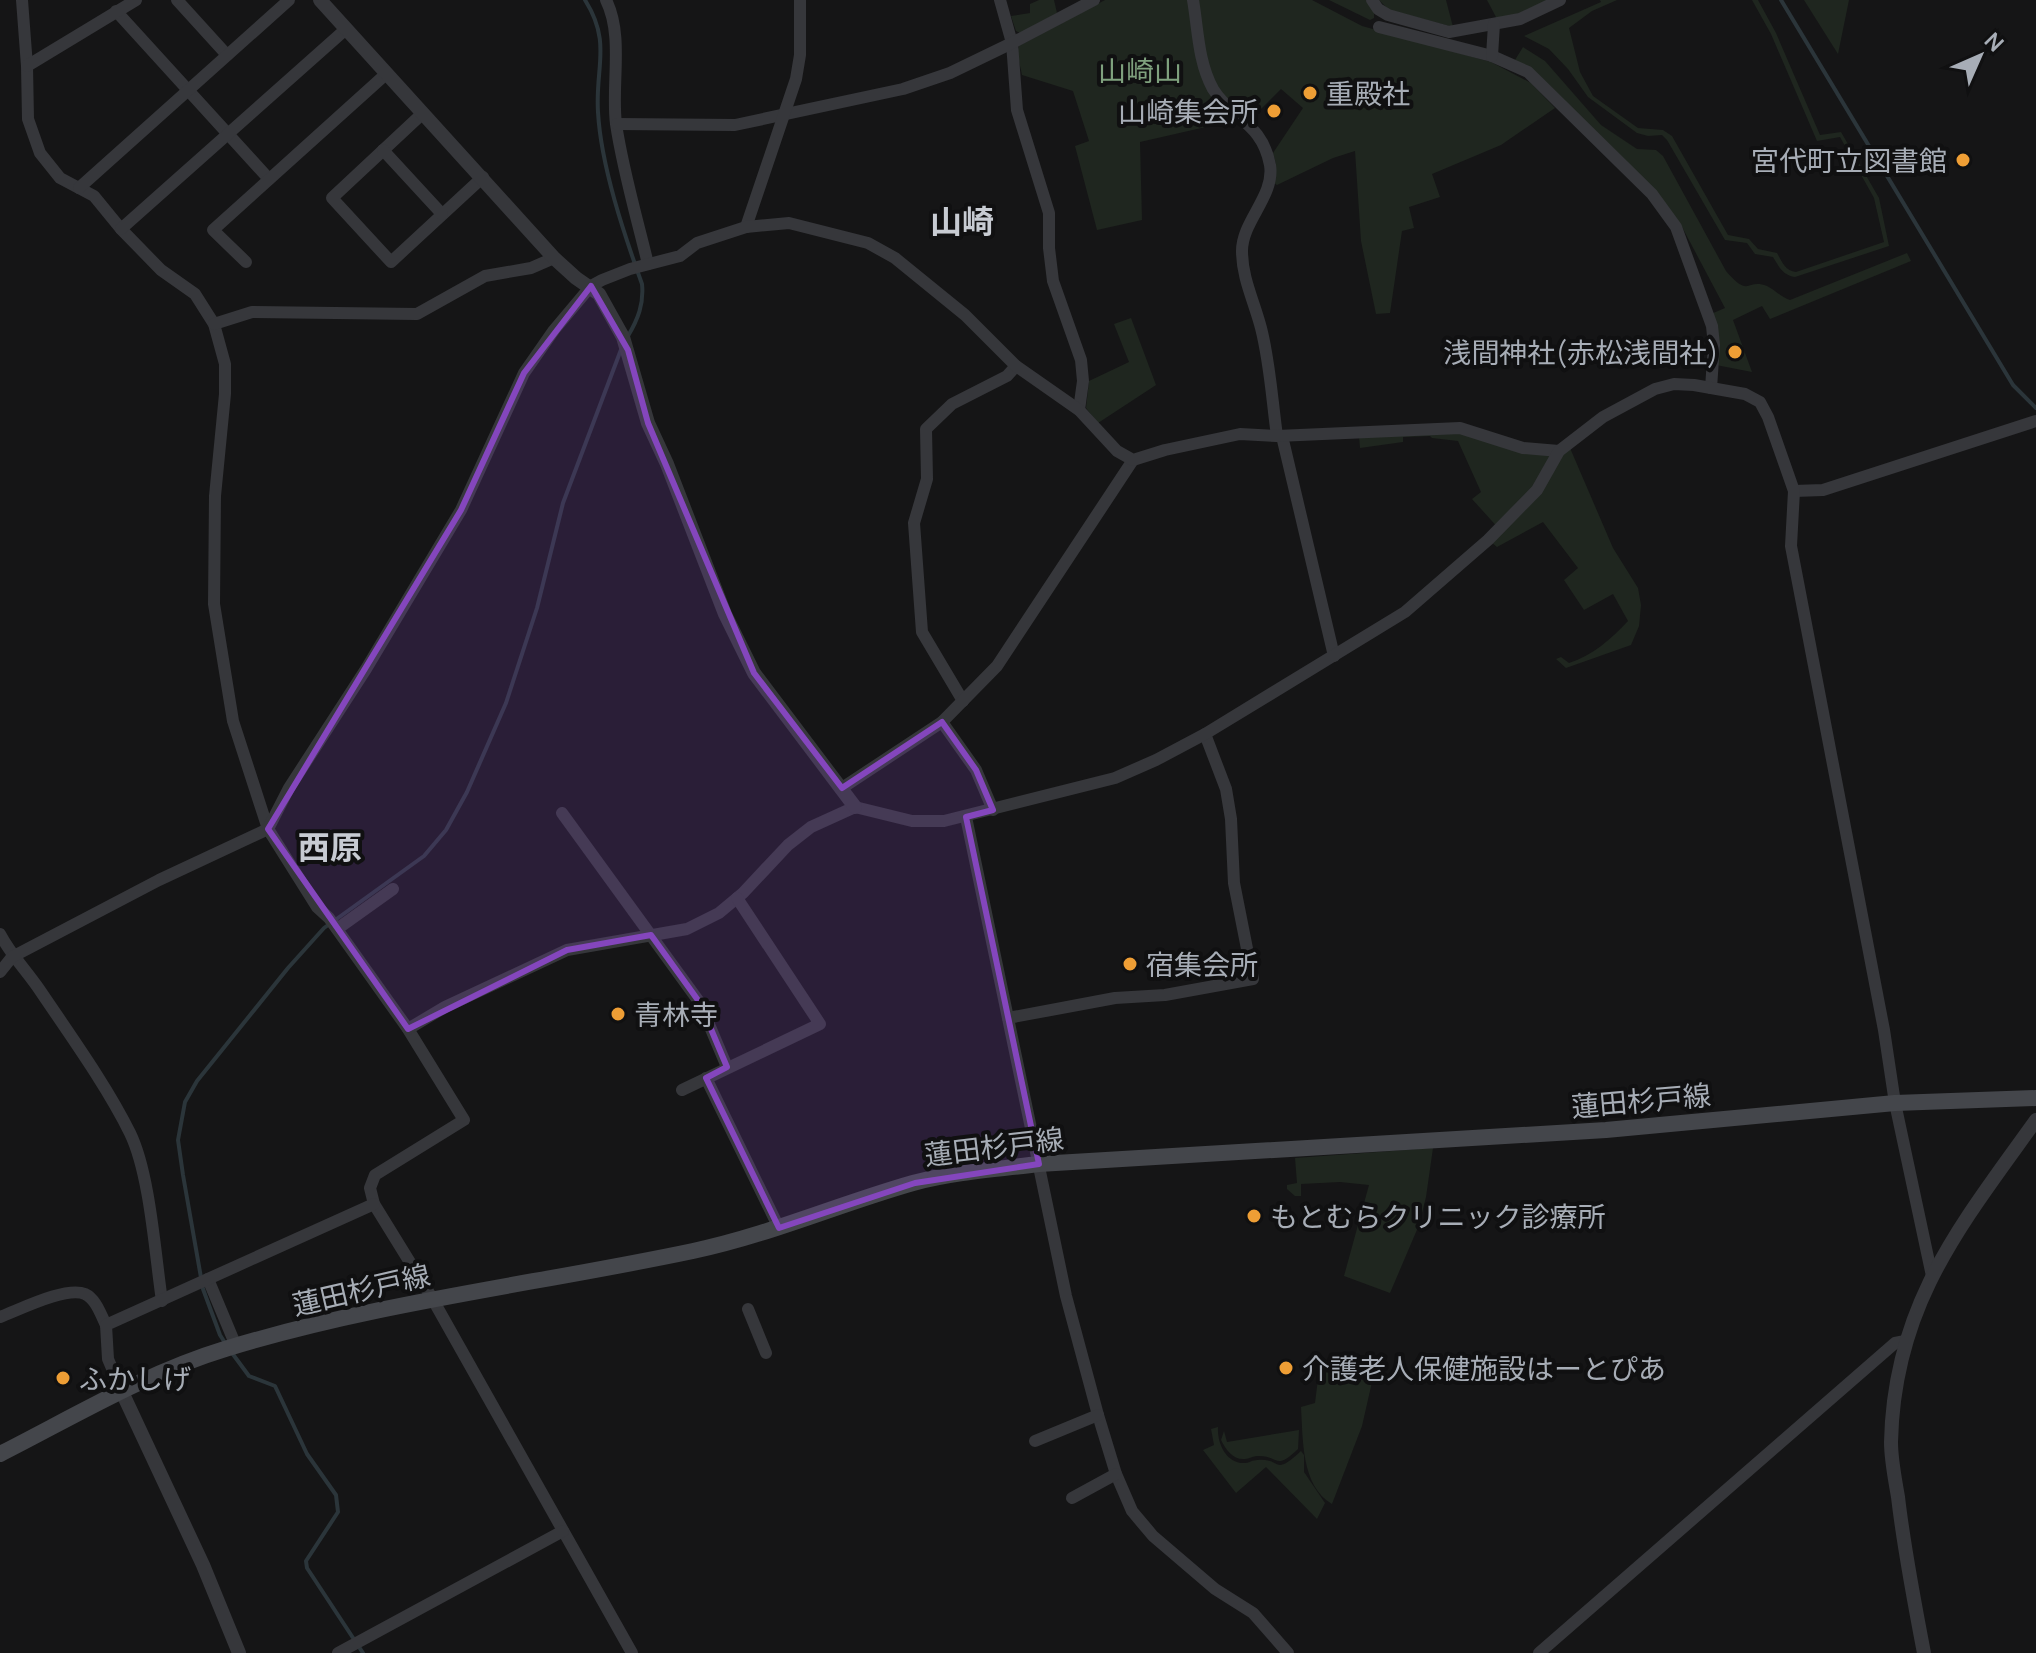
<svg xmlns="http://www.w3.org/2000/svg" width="2036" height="1653" viewBox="0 0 2036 1653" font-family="Manrope,'Noto Sans JP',sans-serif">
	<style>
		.green { fill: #1f261f }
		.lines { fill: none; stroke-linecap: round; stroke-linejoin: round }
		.stream { stroke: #2b353a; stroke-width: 4 }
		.minor { stroke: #36373b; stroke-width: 12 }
		.tertiary { stroke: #36373b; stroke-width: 14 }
		.secondary { stroke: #44464b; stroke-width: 16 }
		.marked { fill: #8446bd; fill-opacity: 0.2; stroke: #8446bd; stroke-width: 6; stroke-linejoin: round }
		.poi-dot { fill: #ee9e35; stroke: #101011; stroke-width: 3 }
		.labels { text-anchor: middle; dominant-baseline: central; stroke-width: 8; stroke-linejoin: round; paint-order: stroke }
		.park-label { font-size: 28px; fill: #7fa17e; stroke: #101011 }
		.poi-label { font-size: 28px; fill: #a7adb6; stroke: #101011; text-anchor: start }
		.street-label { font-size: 28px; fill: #a7adb6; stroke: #101011 }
		.quarter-label { font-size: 32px; font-weight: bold; fill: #c7cbd2; stroke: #101011 }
	</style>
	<rect width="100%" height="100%" fill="#151516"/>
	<g class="green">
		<polygon points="1039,0 1054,0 1057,13 1020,33 1016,31 1011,16 1030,13 1030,4"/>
		<polygon points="1105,0 1312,0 1362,26 1491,62 1531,83 1555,108 1501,145 1432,174 1440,197 1409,207 1414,228 1402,231 1390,313 1376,314 1361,241 1355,151 1333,158 1277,185 1272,182 1276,164 1273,153 1303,108 1281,89 1254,116 1140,142 1142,220 1097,230 1075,146 1089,141 1073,91 1022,75 1017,52 1019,46"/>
		<polygon points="1329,0 1366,0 1374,12 1374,18 1370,20"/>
		<polygon points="1379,0 1446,0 1453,27 1389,10"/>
		<polygon points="1487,0 1549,0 1517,14 1497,19"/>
		<path d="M 1600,0 L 1617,0 L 1592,11 L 1569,28 L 1580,72 L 1593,96 L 1638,128 L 1663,130 L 1672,136 L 1728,235 L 1749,239 L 1758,249 L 1777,253 C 1782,262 1785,271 1796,272 L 1884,242 L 1874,198 L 1840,137 L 1817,141 L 1771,34 L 1752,0 L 1758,0 L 1776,33 L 1820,135 L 1841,132 L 1879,198 L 1889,246 L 1795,277 C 1783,275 1779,267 1773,257 L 1755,254 L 1747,243 L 1725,240 L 1667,140 L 1662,135 L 1648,136 L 1637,133 L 1588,97 L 1568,69 L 1549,49 L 1524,36 L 1601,2 Z"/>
		<polygon points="1804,0 1849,0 1838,54"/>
		<path d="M 1523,47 L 1545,61 L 1601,125 L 1637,149 L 1656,150 L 1663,156 L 1726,271 C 1750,299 1746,278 1767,286 C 1775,290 1781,297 1790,300 L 1907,253 L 1911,261 L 1770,319 L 1762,306 L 1733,320 L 1752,372 L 1716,365 L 1711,314 L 1725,308 L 1681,225 L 1535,71 L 1515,60 Z"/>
		<polygon points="1131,318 1156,385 1098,423 1086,408 1089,381 1129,362 1114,324"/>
		<path d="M 1461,433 L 1522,453 L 1570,448 L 1613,548 L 1638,588 L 1641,605 L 1639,626 L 1631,645 L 1566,668 L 1556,659 L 1561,657 L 1569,663 C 1593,655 1610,640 1628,621 L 1613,594 L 1584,610 L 1564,580 L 1578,568 L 1543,522 L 1497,547 L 1491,542 L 1501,531 L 1472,499 L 1481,492 L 1458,441 L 1432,438 L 1430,436 L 1403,437 L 1403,442 L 1360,448 L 1359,436 Z"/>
		<polygon points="1433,1148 1426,1197 1419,1225 1390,1293 1344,1276 1369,1185 1340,1182 1301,1184 1301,1196 1295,1196 1287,1189 1287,1185 1297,1183 1295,1158"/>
		<path d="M 1319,1371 L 1372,1382 L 1362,1426 L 1332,1504 C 1301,1486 1303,1439 1301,1407 L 1315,1403 Z"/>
		<path d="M 1218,1427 C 1217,1443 1226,1464 1245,1463 C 1253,1462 1248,1461 1257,1460 C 1282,1457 1272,1478 1301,1451 L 1304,1455 L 1304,1472 L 1325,1503 L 1317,1519 L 1266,1467 L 1236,1493 L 1203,1450 L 1214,1445 L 1211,1429 Z"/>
		<path d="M 1299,1430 L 1298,1449 C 1274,1472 1280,1455 1257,1456 C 1253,1456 1249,1459 1245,1459 C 1233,1460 1226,1450 1221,1440 L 1224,1431 L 1227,1442 Z"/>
	</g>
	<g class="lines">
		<g class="stream">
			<path d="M 585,0 C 612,43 595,67 598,112 C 601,166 624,234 642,284 C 644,304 638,319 628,336"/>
			<polyline points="1781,0 2013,385 2036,408"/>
			<polyline points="227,1346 220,1335 203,1289 183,1175 178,1140 185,1102 197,1081 288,968 324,928 424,856 446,830 467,792 506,703 537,608 563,503 622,347"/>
			<polyline points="232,1353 249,1376 275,1386 307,1454 336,1495 338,1512 306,1561 307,1568 363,1653"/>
		</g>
		<g class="minor">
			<polyline points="22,0 27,66 28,119 40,153 60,178 94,196 121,229 161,270 195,294 214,324 225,364 225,394 215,496 214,604 233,721 268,829 317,907 329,918 408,1029 464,1120 375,1175 370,1188 374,1204 432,1298 632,1653"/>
			<polyline points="177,0 227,55"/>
			<path d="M 606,0 C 624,36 611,85 616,124 C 623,171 637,218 648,264"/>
			<polyline points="1000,0 1012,43 1017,110 1049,213 1049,248 1053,281 1081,360 1083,381 1079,410"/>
			<path d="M 1193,0 C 1198,29 1198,62 1213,89 C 1231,119 1262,122 1270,165 C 1275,196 1242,221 1242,251 C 1242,278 1254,301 1261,328 C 1270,363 1272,400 1277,436"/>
			<polyline points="1372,0 1378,9 1388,15 1449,32 1520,19 1560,0"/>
			<polyline points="116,11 269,179"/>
			<polyline points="1379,27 1492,56 1528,72 1652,194 1676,227 1712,326 1714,345 1711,388"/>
			<polyline points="1492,56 1494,24"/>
			<polyline points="27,66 136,0"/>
			<polyline points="423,113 332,198 391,262 483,177"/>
			<polyline points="617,124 735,125 903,89 950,73 1012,43 1094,0"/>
			<polyline points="383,150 442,214"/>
			<polyline points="79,188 289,0"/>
			<polyline points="746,227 796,79 800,55 800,0"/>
			<polyline points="121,229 346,29"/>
			<polyline points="246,262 213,230 386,74"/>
			<polyline points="214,324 252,312 417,314 485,276 531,268 554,258"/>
			<polyline points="1282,436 1334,656"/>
			<polyline points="1794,491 1823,490 2036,421"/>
			<polyline points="963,701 922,632 914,523 927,479 926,429 952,404 1007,376 1016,366"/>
			<polyline points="942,722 976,770 993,810"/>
			<polyline points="842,788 942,722 997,666 1133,460"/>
			<polyline points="562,813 700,1003 727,1067"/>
			<polyline points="966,817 1066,1296 1098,1415 1116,1474 1132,1511 1153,1536 1215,1589 1253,1613 1288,1653"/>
			<polyline points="337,929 393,889"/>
			<path d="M 0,934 C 11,955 26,970 39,989 C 68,1032 107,1086 130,1133 C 150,1174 155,1254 162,1301"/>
			<polyline points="0,972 12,957 159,880 268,829 289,788 366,669 461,510 524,373 554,330 591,286 602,280 630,269 680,256 697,243 746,227 789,223 868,243 895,258 965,315 1016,366 1079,410 1117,451 1133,460 1165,450 1240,434 1277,436 1460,428 1523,448 1559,451"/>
			<polyline points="1008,1018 1115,998 1165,995 1253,979 1234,883 1231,819 1226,789 1205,734"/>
			<polyline points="408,1029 445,1007 567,950 687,929 719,913 743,893 788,845 811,827 855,807 912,821 944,821 1115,778 1156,760 1205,734 1405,612 1488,540 1537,490 1559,451 1603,417 1655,389 1674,384 1694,385 1745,394 1760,402 1768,417 1794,491 1791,546 1884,1030 1895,1103 1932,1276"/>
			<polyline points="706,1078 779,1228"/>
			<polyline points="682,1090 820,1024 737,898"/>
			<polyline points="208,1279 236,1346"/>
			<polyline points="748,1309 766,1353"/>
			<path d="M 0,1317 C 19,1310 66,1286 85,1294 C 96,1299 101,1315 106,1325"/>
			<polyline points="122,1392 108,1359 106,1325 374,1204"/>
			<polyline points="1035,1441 1098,1415"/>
			<polyline points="1072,1498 1116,1474"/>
			<polyline points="338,1653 563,1531"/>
			<polyline points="1539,1653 1895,1343 1905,1341"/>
		</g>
		<g class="tertiary">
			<polyline points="320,0 554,258 576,278 599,294 623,337 648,423 667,464 725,614 754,673 855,807"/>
			<polyline points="122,1392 203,1565 239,1653"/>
			<path d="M 1924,1653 C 1914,1601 1904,1549 1898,1497 C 1895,1479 1891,1460 1891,1442 C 1894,1305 1960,1226 2036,1120"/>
		</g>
		<path class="secondary" d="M 0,1454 C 73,1417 146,1373 225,1349 C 378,1302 537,1284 693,1251 C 769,1235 839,1204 913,1183 C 954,1172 998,1169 1039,1164 L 1606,1130 L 1895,1103 L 2036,1098"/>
	</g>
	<path class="marked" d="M 591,286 L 628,350 L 648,423 L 754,673 L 842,788 L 942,722 L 976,770 L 993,810 L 966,817 L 1039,1164 L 915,1183 L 779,1228 L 706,1078 L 727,1067 L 700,1003 L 651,935 L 567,950 L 408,1029 L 268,829 L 461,510 L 524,373 Z"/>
	<g class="poi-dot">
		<circle cx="1310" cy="93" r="8"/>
		<circle cx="1274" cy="111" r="8"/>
		<circle cx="1963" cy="160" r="8"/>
		<circle cx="1735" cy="352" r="8"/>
		<circle cx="1130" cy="964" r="8"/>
		<circle cx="618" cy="1014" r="8"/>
		<circle cx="1254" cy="1216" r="8"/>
		<circle cx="1286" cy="1368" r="8"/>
		<circle cx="63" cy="1378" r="8"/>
	</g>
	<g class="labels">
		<g class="park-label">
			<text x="1140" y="70">山崎山</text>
		</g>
		<g class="poi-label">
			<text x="1326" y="93">重殿社</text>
			<text x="1258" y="111" text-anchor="end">山崎集会所</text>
			<text x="1947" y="160" text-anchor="end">宮代町立図書館</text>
			<text x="1719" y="352" text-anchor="end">浅間神社(赤松浅間社)</text>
			<text x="1146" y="964">宿集会所</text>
			<text x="634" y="1014">青林寺</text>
			<text x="1270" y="1216">もとむらクリニック診療所</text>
			<text x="1302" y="1368">介護老人保健施設はーとぴあ</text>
			<text x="79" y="1378">ふかしげ</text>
		</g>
		<g class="street-label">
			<text transform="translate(1641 1100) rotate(-5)">蓮田杉戸線</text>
			<text transform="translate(994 1146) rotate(-7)">蓮田杉戸線</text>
			<text transform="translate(361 1289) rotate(-13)">蓮田杉戸線</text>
		</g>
		<g class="quarter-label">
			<text x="962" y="221">山崎</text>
			<text x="330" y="847">西原</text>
		</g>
	</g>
	<g transform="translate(1980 56) rotate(45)" stroke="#101011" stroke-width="6" paint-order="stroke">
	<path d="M0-6L14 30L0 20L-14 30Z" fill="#a7adb6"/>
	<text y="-12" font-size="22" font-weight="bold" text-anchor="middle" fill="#a7adb6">N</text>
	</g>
</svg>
